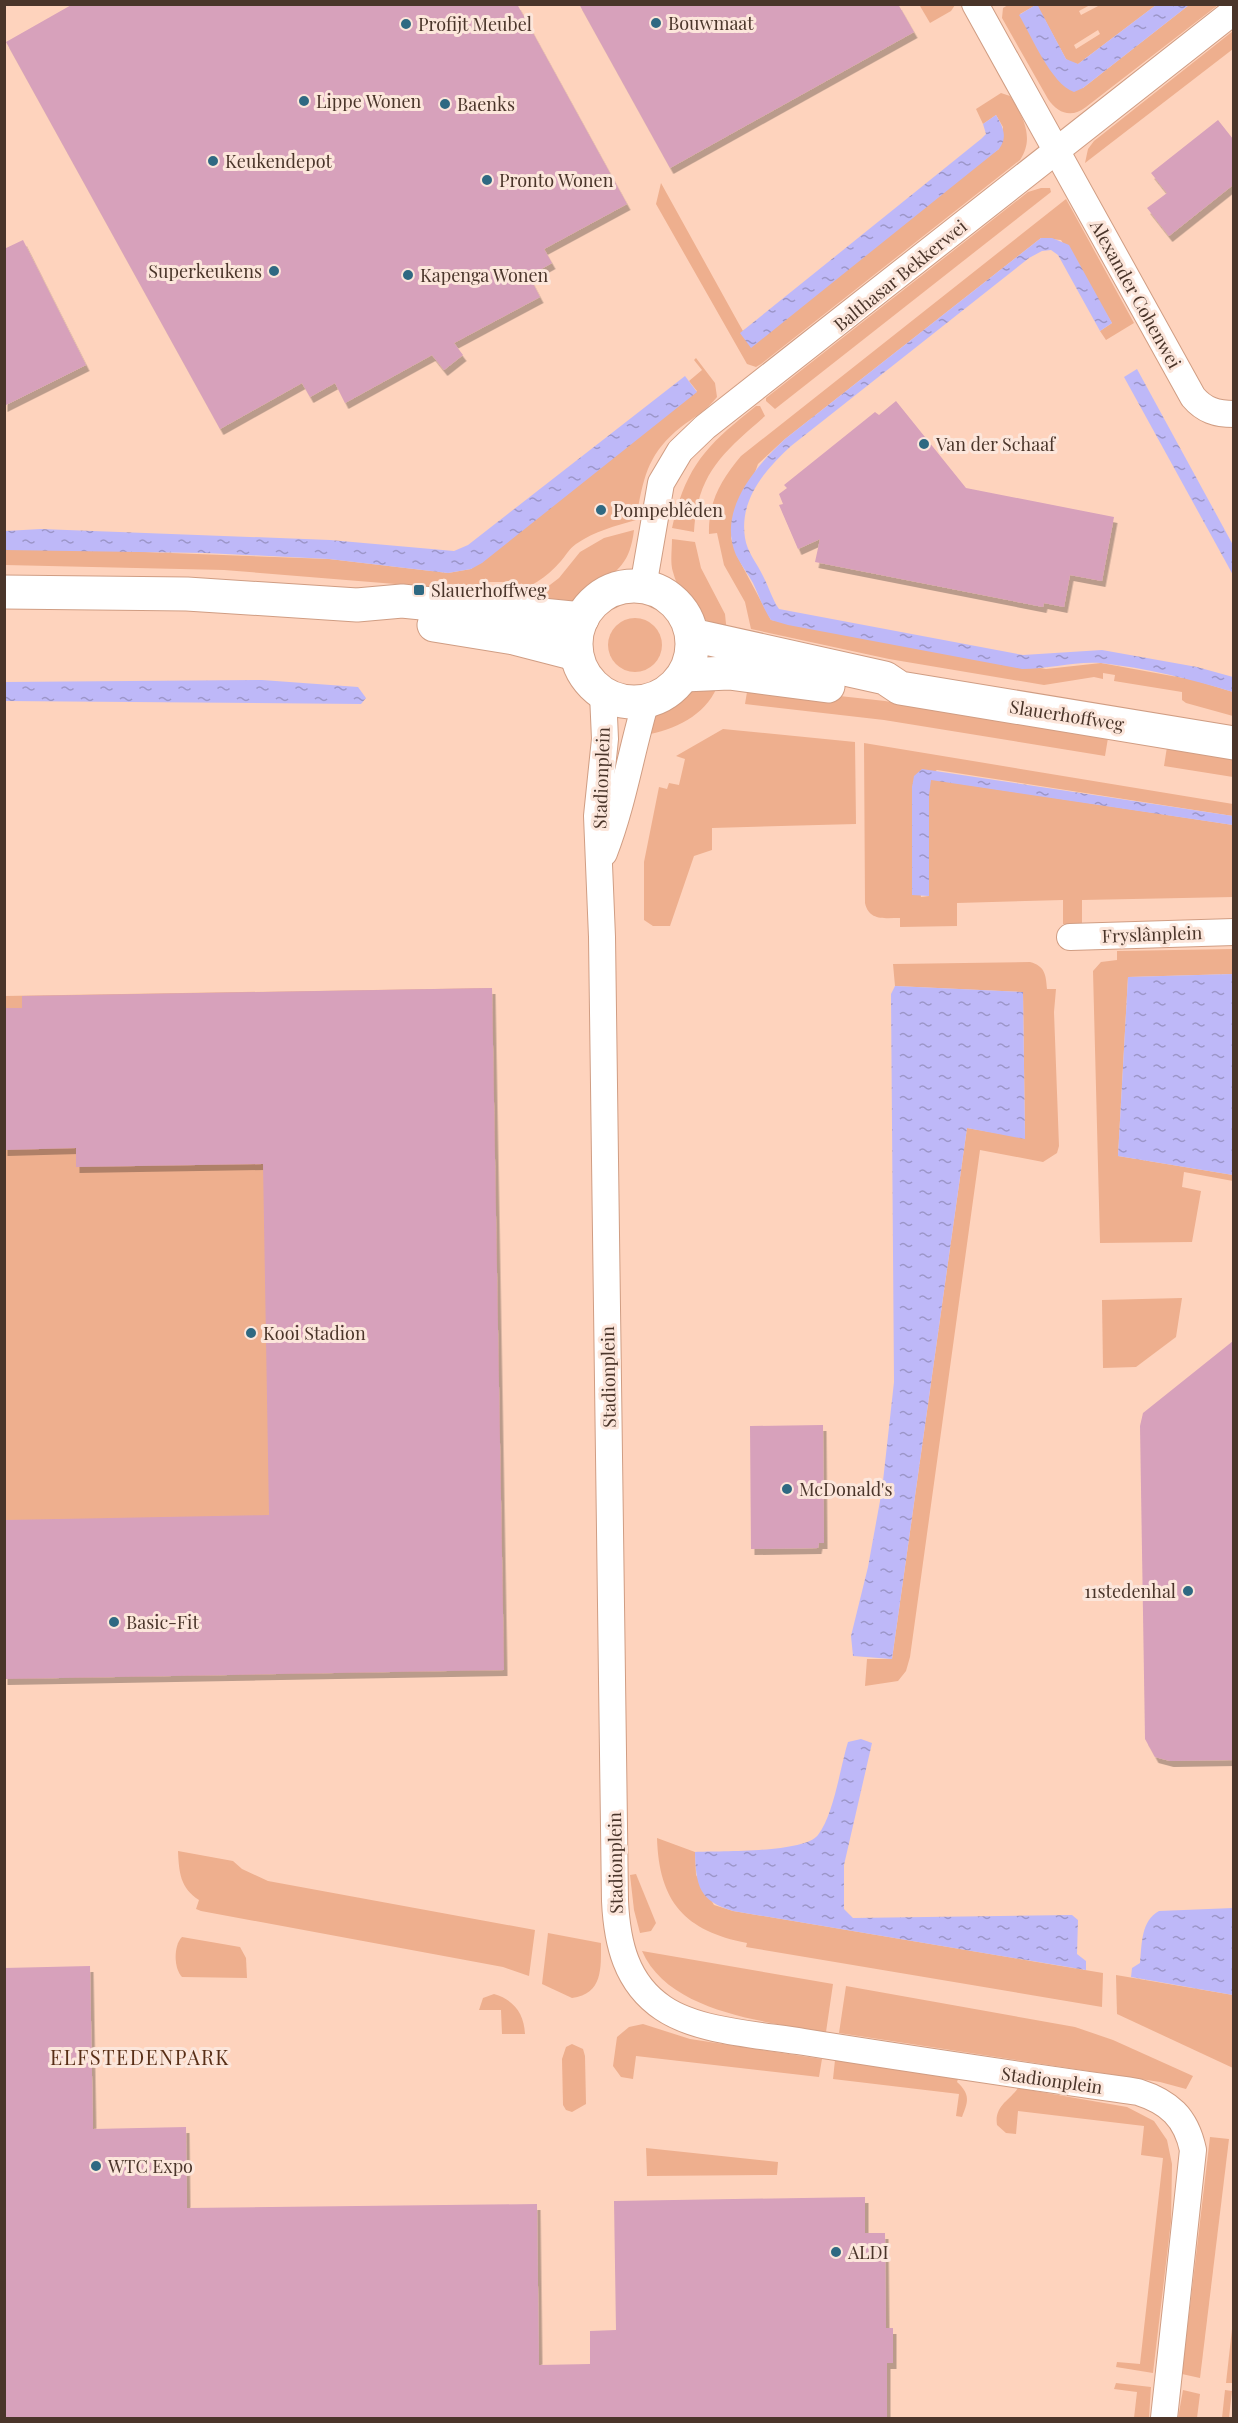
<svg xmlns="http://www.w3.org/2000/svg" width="1238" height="2423" viewBox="0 0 1238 2423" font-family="'Playfair Display',serif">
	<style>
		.green { fill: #eeaf8e; fill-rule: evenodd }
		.water { fill: url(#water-ripples) }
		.building { fill: #d7a1bb; filter: url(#shadow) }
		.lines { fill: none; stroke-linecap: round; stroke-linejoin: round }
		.street-casing { stroke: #d09d83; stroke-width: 28 }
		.secondary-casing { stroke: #d09d83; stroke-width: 35 }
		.street { stroke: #fff; stroke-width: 26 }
		.secondary { stroke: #fff; stroke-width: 33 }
		.poi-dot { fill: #2f6982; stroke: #fce6db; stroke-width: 2 }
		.labels { text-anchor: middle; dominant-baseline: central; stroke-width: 6; stroke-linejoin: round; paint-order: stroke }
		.poi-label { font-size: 18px; fill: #4a352a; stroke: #fce6db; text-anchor: start }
		.street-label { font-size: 18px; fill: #4a352a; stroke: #fce6db }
		.neighbourhood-label { font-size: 20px; letter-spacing: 1.5px; fill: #582e16; stroke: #fce6db }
	</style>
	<defs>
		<pattern id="water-ripples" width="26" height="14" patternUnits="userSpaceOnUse" patternTransform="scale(1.5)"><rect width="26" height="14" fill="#beb8f8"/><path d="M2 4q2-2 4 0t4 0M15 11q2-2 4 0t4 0" fill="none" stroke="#9c96c9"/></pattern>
		<filter id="shadow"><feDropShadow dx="3.5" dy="6" stdDeviation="0" flood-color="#0004"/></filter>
	</defs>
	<rect width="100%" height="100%" fill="#fed3bd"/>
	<g class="green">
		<polygon points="923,4 955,5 951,11 930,23 920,6"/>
		<path d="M 1008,5 L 1036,5 L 1020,14 L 1083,88 L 1189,5 L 1218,5 L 1086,107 C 1072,118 1058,114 1048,99 L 1002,18 L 1003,8 Z"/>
		<path d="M 1037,5 L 1090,5 L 1079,11 L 1081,15 L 1100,5 L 1156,5 L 1078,64 L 1071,63 L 1066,59 ZM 1098,30 L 1100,34 L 1076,49 L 1074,45 Z"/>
		<polygon points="1233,31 1233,49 1085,163 1088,149 1094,141"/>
		<path d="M 1001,93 L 1010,96 C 1023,116 1035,138 1020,160 L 761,364 L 756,367 L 747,364 L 656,204 L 661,183 L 739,324 L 743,331 L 740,333 L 999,149 L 1003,127 L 996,115 L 983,124 L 976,109 Z"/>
		<polygon points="1041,188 1050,188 1051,192 775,409 766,401 766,398 1028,192"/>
		<path d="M 1066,199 L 1134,323 L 1106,340 L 1100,331 L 1112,323 L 1061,240 L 1041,238 L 785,439 L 758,464 L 731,538 L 737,556 L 771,620 L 1046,669 L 1101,663 L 1194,680 L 1233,692 L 1233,716 L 1186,703 L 1182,700 L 1182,692 L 1114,681 L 1115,675 L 1103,673 L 1103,679 L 1094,677 L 1044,685 L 889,659 L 751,629 L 745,602 L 724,565 L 717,533 L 709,534 C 708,502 721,480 741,456 Z"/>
		<path d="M 696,358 L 715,383 L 717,397 C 708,409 693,418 681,427 C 647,454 643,479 636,520 C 615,526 595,531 576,544 C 570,548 566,555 561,561 C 545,579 530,589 506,593 L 505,582 L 481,582 L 479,590 L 469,590 L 224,570 L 5,565 L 4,550 L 40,548 L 329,559 L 448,573 L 471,569 L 697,391 L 689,381 L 702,370 L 694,360 Z"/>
		<path d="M 756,406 L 760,406 L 765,416 C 724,452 697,473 694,532 L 672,528 C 686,465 707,445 756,406 Z"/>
		<path d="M 634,530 C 630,563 619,570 593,589 C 586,594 578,601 569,602 C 556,604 539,599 527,598 L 542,591 L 559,578 L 580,552 L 604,538 Z"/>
		<path d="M 672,539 L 695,542 L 701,568 L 725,614 L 727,634 C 704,622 680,599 673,572 C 670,563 672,550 672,539 Z"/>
		<circle cx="635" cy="645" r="27"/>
		<polygon points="748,686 885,701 1108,738 1105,756 884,720 745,704"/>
		<path d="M 717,687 C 705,716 674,730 645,735 C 650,717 672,699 688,691 C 696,688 708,688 717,687 Z"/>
		<polygon points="723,729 855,742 856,824 712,828 712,850 694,856 670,926 653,926 644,920 644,862 659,787 667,789 669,783 679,785 685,759 676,756"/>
		<path d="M 864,743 L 1233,804 L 1233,816 L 937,770 L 912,787 L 913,831 L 921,897 L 929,896 L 929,785 L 931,780 L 936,780 L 1233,825 L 1233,897 L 1082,900 L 1082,924 L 1063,924 L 1063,900 L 957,903 L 957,926 L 900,927 L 900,918 C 884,918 869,921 865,903 Z"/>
		<polygon points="1167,747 1233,759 1233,777 1164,766"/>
		<polygon points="1233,949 1233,974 1128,977 1118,1156 1233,1175 1233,1181 1184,1172 1182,1187 1201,1191 1192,1242 1100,1243 1093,971 1101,962 1117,960 1117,951"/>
		<path d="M 1030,962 C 1045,966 1046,975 1047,989 L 1056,989 L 1054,1012 L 1059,1146 L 1057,1153 L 1043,1162 L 980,1150 L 910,1657 L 906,1671 L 898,1681 L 865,1686 L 867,1659 L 892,1659 L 967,1128 L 1025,1138 L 1023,992 L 895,986 L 893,964 Z"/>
		<polygon points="492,988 504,1670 5,1679 4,996"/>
		<polygon points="1182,1298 1176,1337 1136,1367 1103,1368 1102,1300"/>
		<path d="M 657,1838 L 695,1852 L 696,1875 L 714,1905 L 733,1911 L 1103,1973 L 1102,2007 L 746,1947 L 747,1943 C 685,1931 659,1902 657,1838 Z"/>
		<path d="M 178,1851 L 233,1861 L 242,1869 L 268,1881 L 535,1930 L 529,1976 L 503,1967 L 201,1911 L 196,1909 L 199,1900 C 180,1888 179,1872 178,1851 Z"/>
		<polygon points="636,1874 656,1923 651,1931 640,1933 634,1910 630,1875"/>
		<path d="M 548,1933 L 601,1943 C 601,1968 603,1994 572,1998 L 542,1984 Z"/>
		<path d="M 182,1937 L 240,1947 L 246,1958 L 247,1978 L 182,1977 C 174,1969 173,1946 182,1937 Z"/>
		<path d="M 642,1951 L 833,1984 L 826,2032 C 767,2022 669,2013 642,1951 Z"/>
		<polygon points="1116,1975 1233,1995 1233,2068 1117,2014"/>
		<polygon points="846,1986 1075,2027 1113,2040 1193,2076 1186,2089 1160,2082 839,2033"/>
		<path d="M 494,1994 C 514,2000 524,2013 525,2034 L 502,2034 L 501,2010 L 479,2010 L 483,1998 Z"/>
		<polygon points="643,2024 690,2039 822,2059 819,2077 636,2056 633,2079 621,2077 613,2066 617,2037 629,2027"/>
		<polygon points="572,2044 583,2049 585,2056 586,2104 572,2112 566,2110 563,2105 562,2059 566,2047"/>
		<path d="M 835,2060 L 958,2079 L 957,2082 C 971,2095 968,2102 962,2117 L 956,2116 L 959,2094 L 833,2079 Z"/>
		<path d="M 1018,2088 L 1127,2107 L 1154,2121 L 1167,2140 L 1172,2164 L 1171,2221 L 1153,2373 L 1116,2367 L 1117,2362 L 1140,2364 L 1163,2158 L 1141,2155 L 1144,2126 L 1018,2111 L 1016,2134 L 1006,2133 L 997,2125 C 994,2106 1009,2101 1018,2088 Z"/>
		<polygon points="1210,2137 1229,2139 1200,2378 1182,2374"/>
		<polygon points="646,2148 778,2162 777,2175 647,2176"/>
		<polygon points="1233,2320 1234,2380 1233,2383 1226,2383"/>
		<polygon points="1116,2383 1151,2387 1149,2418 1134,2418 1137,2392 1114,2389"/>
		<polygon points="1183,2390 1200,2394 1197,2418 1178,2418"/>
		<polygon points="1225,2390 1232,2391 1229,2418 1222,2418"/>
	</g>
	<g class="water">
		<path d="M 1037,4 L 1066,59 L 1078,64 L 1156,5 L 1189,5 L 1083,88 L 1074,92 C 1051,84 1031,35 1019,15 Z"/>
		<path d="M 996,115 C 1003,127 1008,137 999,149 L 751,348 L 740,333 L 981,139 L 986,134 L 983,124 Z"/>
		<path d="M 1041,238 L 1052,238 L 1069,245 L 1112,323 L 1100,331 L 1058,255 L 1051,250 L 1042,251 L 1029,258 L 791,446 C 765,470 739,499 745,538 C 747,552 757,563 763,576 C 769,587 772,599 779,609 L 1023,655 L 1102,650 L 1197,667 L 1233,677 L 1233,692 C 1191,679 1146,668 1101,663 C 1075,661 1049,669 1022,669 L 788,625 L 771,620 C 763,608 759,596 753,583 C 748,574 741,565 736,555 C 717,511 755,467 785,439 Z"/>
		<polygon points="1137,369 1233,545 1233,575 1124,377"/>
		<polygon points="685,376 697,392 482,563 471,569 448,573 329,559 205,553 5,550 5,531 41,529 330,540 454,551 468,545"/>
		<polygon points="262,680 358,687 366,698 361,704 5,701 5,682"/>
		<polygon points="922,769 1233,816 1233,825 931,780 929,795 929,896 912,895 912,787 914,776"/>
		<polygon points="1233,974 1233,1175 1118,1156 1128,977"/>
		<polygon points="895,986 1023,992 1025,1139 967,1128 892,1659 853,1656 851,1636 868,1567 882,1490 894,1382 891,994"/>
		<path d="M 861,1739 L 872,1743 L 844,1865 L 844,1909 L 853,1918 L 1072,1915 L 1078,1920 L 1077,1954 L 1086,1961 L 1086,1970 L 733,1911 C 699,1901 696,1886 695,1852 C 719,1851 805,1853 818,1835 C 834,1814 840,1768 848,1742 Z"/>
		<path d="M 1233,1908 L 1233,1995 L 1131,1977 L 1132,1968 L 1140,1963 C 1142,1943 1141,1921 1159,1911 Z"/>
	</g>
	<g class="building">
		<polygon points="73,4 517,4 627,204 544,249 552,263 529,276 540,297 454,343 463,355 444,370 432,355 345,403 335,383 310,397 302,383 220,429 6,42"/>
		<polygon points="579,4 898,4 914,32 670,168"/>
		<polygon points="1218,120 1233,139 1233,185 1169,236 1147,208 1167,193 1151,173"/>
		<polygon points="23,240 86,365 4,406 4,249"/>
		<polygon points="896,401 966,488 1114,517 1102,581 1070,575 1064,607 1044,603 1043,607 815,562 820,539 798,549 779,505 783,504 779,494 787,488 784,485 875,412 879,415"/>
		<polygon points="492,988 504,1670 4,1679 4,1520 269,1515 263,1164 76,1167 76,1148 4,1150 4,1008 22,1008 22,996"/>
		<polygon points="1233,1341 1233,1760 1170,1761 1155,1757 1145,1739 1140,1426 1143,1413"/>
		<polygon points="823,1425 824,1543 819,1543 818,1548 751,1549 750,1426"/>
		<polygon points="90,1966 93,2129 186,2127 187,2208 537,2204 539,2365 590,2364 590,2331 616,2330 614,2201 865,2197 865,2233 885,2233 886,2328 893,2328 893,2363 887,2363 887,2418 4,2418 4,1968"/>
	</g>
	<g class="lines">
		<defs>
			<g id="street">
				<path d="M 975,4 L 1193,397 C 1204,410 1216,414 1234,414"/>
				<polyline points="643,587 661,483 680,451 705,427 1234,11"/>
				<path d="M 603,694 L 605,739 L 597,816 L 602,937 L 615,1901 C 617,1943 626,1983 663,2008 C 698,2032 762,2035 804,2042 C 915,2060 1027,2076 1138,2092 C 1169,2102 1186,2117 1193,2150 L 1164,2418"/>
				<path d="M 604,853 C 623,804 631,752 646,701"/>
				<polyline points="1070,937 1234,932"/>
			</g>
			<g id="secondary">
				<circle cx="634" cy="644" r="58"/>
				<polyline points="4,592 187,594 357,605 402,601 582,619"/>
				<polyline points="434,625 514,638 576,654"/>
				<polyline points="692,635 885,678 900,688 1234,743"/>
				<polyline points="684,675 729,673 828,686"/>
			</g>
		</defs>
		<use href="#street" class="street-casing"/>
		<use href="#secondary" class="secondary-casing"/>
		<use href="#street" class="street"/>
		<use href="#secondary" class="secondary"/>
	</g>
	<g class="poi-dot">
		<circle cx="656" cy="23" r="6"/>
		<circle cx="406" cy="24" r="6"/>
		<circle cx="304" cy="101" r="6"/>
		<circle cx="445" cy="104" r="6"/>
		<circle cx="213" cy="161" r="6"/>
		<circle cx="487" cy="180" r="6"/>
		<circle cx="274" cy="271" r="6"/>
		<circle cx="408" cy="275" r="6"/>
		<circle cx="924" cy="444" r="6"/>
		<circle cx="601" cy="510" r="6"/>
		<rect x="413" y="584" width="12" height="12" rx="3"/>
		<circle cx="251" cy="1333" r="6"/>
		<circle cx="787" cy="1489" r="6"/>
		<circle cx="1188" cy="1591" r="6"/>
		<circle cx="114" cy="1622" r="6"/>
		<circle cx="96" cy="2166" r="6"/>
		<circle cx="836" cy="2252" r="6"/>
	</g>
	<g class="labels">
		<g class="poi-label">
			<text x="668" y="23">Bouwmaat</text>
			<text x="418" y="24">Profijt Meubel</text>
			<text x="316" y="101">Lippe Wonen</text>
			<text x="457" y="104">Baenks</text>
			<text x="225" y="161">Keukendepot</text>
			<text x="499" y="180">Pronto Wonen</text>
			<text x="262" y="271" text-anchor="end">Superkeukens</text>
			<text x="420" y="275">Kapenga Wonen</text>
			<text x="936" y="444">Van der Schaaf</text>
			<text x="613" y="510">Pompeblêden</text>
			<text x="431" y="590">Slauerhoffweg</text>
			<text x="263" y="1333">Kooi Stadion</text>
			<text x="799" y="1489">McDonald's</text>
			<text x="1176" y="1591" text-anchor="end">11stedenhal</text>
			<text x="126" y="1622">Basic-Fit</text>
			<text x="108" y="2166">WTC Expo</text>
			<text x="848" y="2252">ALDI</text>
		</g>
		<g class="street-label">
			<text transform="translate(900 275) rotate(-39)">Balthasar Bekkerwei</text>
			<text transform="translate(1136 294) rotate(61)">Alexander Cohenwei</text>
			<text transform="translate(1067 715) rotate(9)">Slauerhoffweg</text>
			<text transform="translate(601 778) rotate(-88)">Stadionplein</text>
			<text transform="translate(1152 934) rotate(-2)">Fryslânplein</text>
			<text transform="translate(608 1377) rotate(-91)">Stadionplein</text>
			<text transform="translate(615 1863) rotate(-91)">Stadionplein</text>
			<text transform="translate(1052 2080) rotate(8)">Stadionplein</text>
		</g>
		<g class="neighbourhood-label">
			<text x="140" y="2056">ELFSTEDENPARK</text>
		</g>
	</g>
	<rect width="1238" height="2423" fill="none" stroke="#4a352a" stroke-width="12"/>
</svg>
